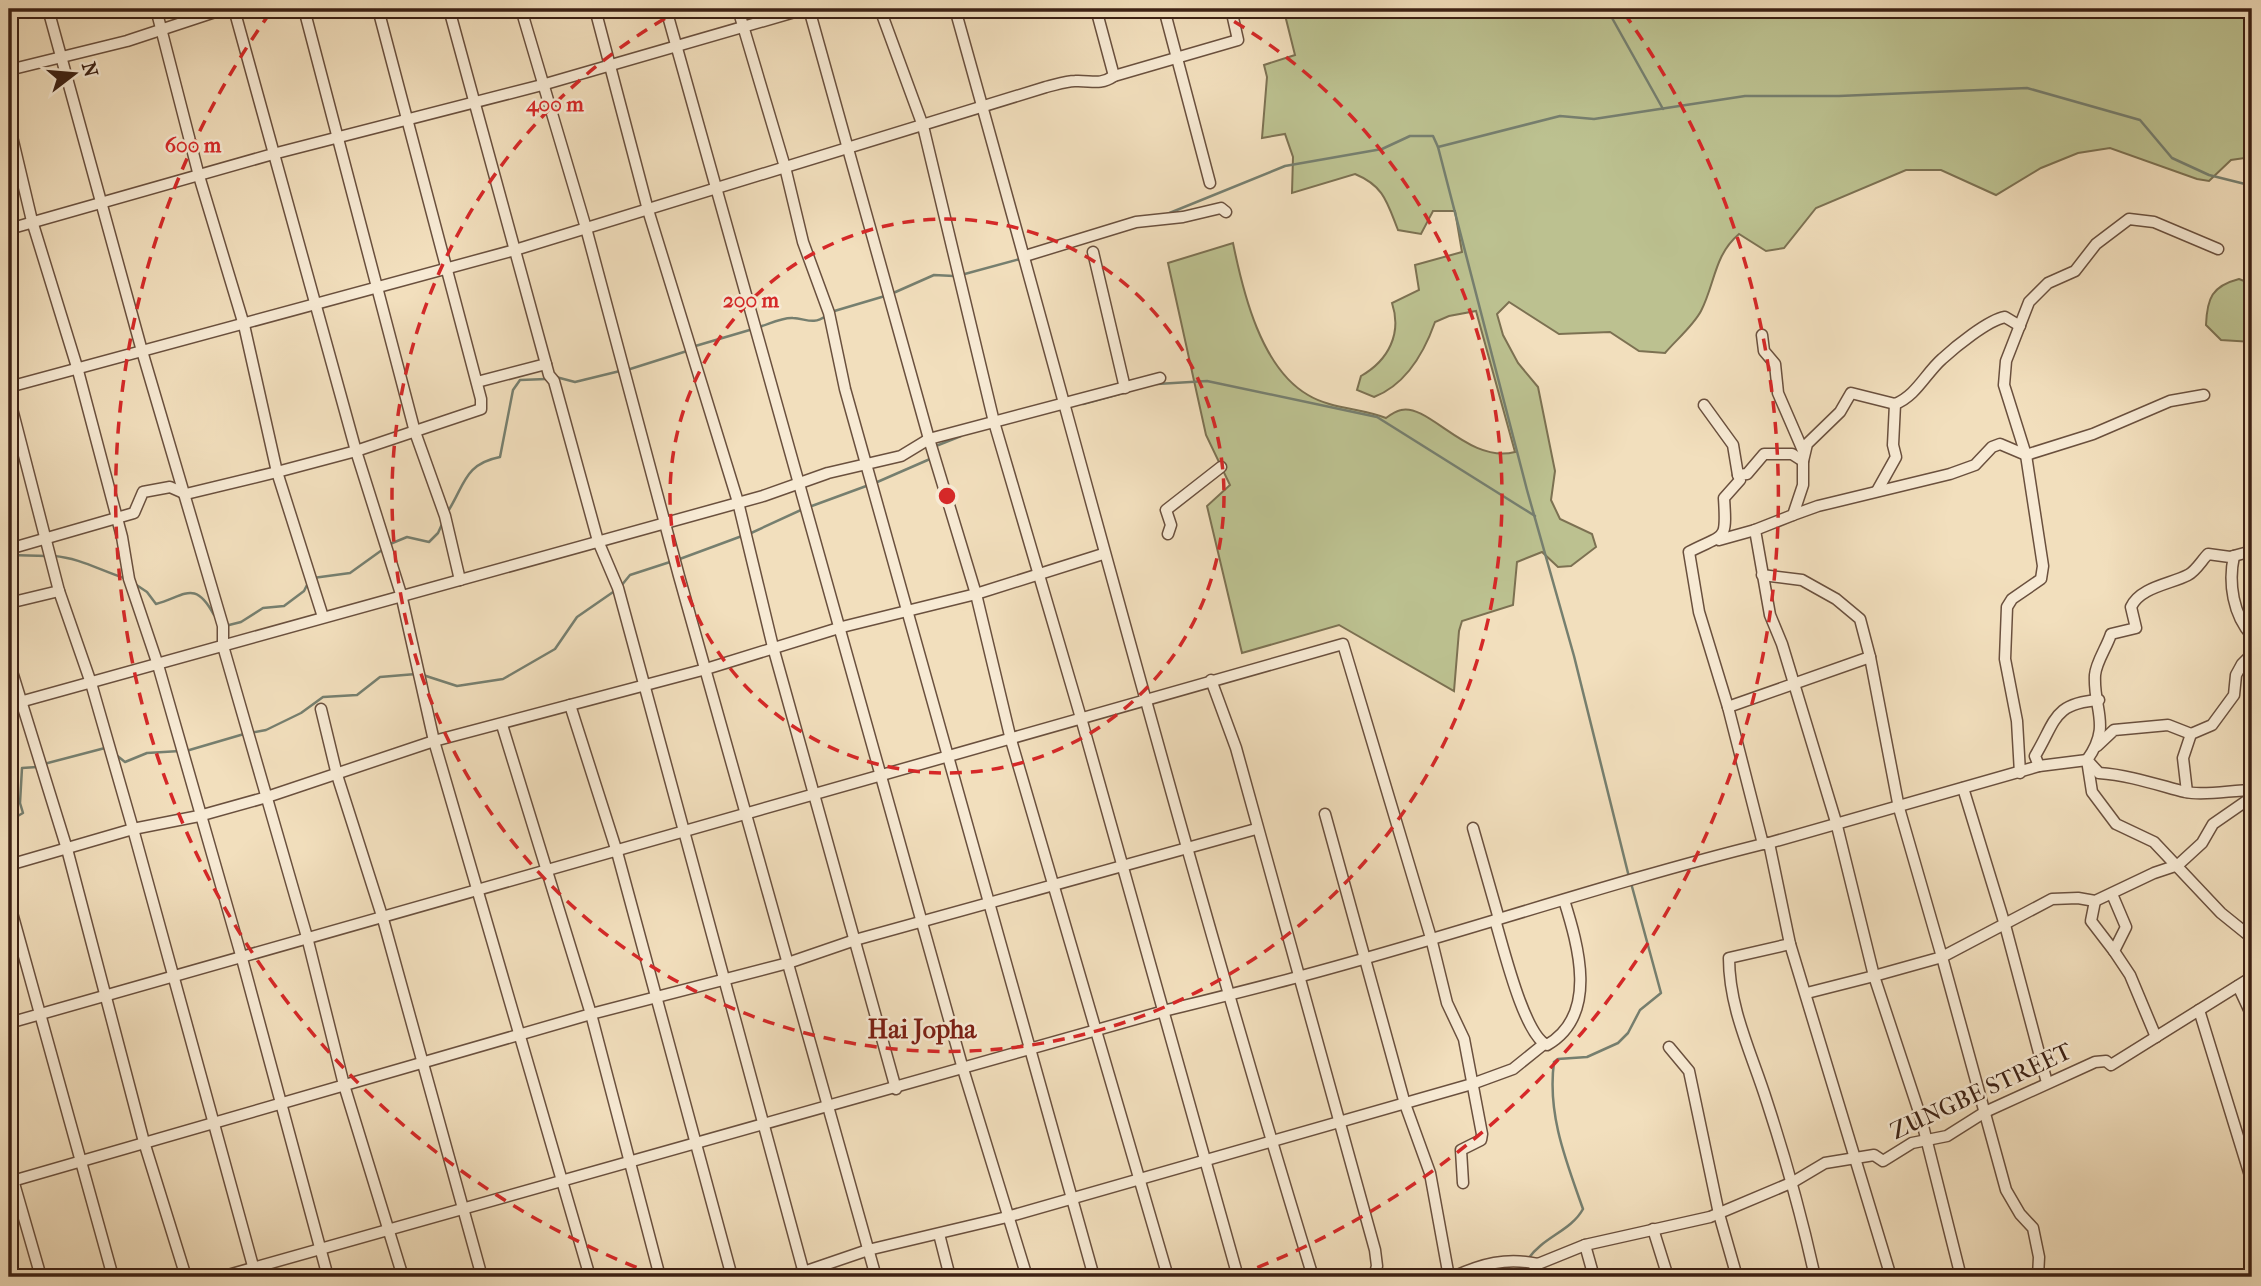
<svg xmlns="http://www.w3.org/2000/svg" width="2261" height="1286" viewBox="0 0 2261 1286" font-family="'IM FELL French Canon',serif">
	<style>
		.green { fill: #bcc190; stroke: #7c7152; stroke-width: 2 }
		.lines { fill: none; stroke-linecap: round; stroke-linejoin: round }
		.stream { stroke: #767f6f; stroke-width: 2.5 }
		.minor-casing { stroke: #6a503e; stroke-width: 13 }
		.minor { stroke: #f7ead4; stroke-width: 10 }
		.ring { fill: none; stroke: #d62828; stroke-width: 3.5; stroke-dasharray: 12 9 }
		.labels { text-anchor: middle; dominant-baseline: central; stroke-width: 5; stroke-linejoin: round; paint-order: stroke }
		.street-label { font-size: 24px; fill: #3c2114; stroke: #f7ead4 }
		.neighbourhood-label { font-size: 26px; font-weight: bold; fill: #7a1f14; stroke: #f7ead4 }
		.centre { fill: #d62828; stroke: #f7ead4; stroke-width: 3.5 }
		.ring-label { font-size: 21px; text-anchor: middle; font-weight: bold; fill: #d62828; stroke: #f7ead4; stroke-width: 5; stroke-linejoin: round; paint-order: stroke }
	</style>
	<rect width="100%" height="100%" fill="#f2dfbd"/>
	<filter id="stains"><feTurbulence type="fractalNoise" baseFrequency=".00286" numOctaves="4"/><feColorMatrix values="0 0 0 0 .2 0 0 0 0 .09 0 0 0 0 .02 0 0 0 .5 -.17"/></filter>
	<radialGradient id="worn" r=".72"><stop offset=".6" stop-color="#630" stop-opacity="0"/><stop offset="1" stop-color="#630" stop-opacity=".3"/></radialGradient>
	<g class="green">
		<path d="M 1301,9 L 2252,9 L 2252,157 L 2231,160 L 2209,181 L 2197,179 L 2110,148 L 2078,153 L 2041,168 L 1996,195 L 1941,170 L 1906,170 L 1816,208 L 1784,248 L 1766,251 L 1739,234 C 1714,255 1715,284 1701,311 C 1693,326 1676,340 1665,353 L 1639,351 L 1610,332 L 1559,334 L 1509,302 L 1497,314 L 1503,335 L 1518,363 L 1538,387 L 1555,471 L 1551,500 L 1560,519 L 1592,534 L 1596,547 L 1571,566 L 1558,567 L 1542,552 L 1517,562 L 1513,605 L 1462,621 L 1459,631 L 1454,691 L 1339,625 L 1242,653 L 1207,506 L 1230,485 L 1206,435 L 1168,263 L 1233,243 C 1243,292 1261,368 1308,395 C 1331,409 1362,408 1386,418 C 1390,415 1396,411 1401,410 C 1429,403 1468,464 1515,452 L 1476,311 L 1449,316 L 1435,322 C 1424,353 1405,385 1374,397 L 1357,390 L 1361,376 C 1389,360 1402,333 1392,303 L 1419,290 L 1415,265 L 1462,252 L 1455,211 L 1433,211 L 1421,234 L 1398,230 C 1387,202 1384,186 1355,174 L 1292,193 L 1293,157 L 1285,134 L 1262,138 L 1267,77 L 1264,65 L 1295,55 L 1285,15 Z"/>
		<path d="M 2239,279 L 2252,284 L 2252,342 L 2221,340 L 2206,325 C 2207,298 2212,286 2239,279 Z"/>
	</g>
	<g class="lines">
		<g class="stream">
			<polyline points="1607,9 1663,109"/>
			<polyline points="1167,214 1285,166 1382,149 1410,136 1433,136 1438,147"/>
			<polyline points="961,275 1020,259"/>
			<polyline points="891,294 934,275 954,276"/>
			<polyline points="831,312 885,296"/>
			<path d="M 759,327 C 769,324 783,317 793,318 C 807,319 813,325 826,316"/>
			<polyline points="692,347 753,329"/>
			<polyline points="627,370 687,351"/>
			<polyline points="556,377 575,382 620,371"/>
			<polyline points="1157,384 1207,381 1377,417 1535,516"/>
			<polyline points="1083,404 1127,392"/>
			<polyline points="936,446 961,436"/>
			<polyline points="875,483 930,459"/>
			<polyline points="809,507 869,485"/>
			<path d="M 447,513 C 465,485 464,464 500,457 L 513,390 L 520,380 L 546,379"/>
			<polyline points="749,534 803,509"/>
			<polyline points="390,544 407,537 429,542 438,533 443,522"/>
			<polyline points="9,555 47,556"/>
			<path d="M 54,556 C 80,558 101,571 127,579"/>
			<polyline points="677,560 742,536"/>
			<polyline points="313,578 350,573 382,550"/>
			<path d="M 135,584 L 147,592 L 156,604 C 185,596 195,579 214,615"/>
			<polyline points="621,586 630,575 670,562"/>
			<polyline points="225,626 241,622 263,608 284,606 304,591 308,583"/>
			<polyline points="423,675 457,686 503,679 555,649 577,617 616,590"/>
			<polyline points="250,733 266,730 301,713 323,697 357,695 380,677 416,674"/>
			<polyline points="186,751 244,734"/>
			<polyline points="115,754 125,762 147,753 180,751"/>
			<polyline points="44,764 105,748"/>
			<polyline points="9,821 23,813 20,803 22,768 37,767"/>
			<polyline points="1629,877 1574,656 1527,490 1438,147 1560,116 1594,119 1745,96 1839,96 2027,88 2140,120 2172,158 2209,175 2245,184 2252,197"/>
			<path d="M 1528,1259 C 1543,1237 1571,1231 1583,1209 C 1566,1161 1547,1114 1554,1062 L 1558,1059 L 1587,1057 L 1618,1043 L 1628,1033 L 1640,1010 L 1661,993 L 1631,883"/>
			<polyline points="1519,1277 1524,1264"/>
		</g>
		<defs>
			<g id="minor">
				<polyline points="48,9 142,351 223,626 223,646 307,937 344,1085 403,1277"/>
				<polyline points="156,9 199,176 244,325 277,472 323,617"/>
				<polyline points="234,9 356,451 401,594 434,741 590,1277"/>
				<polyline points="304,9 415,432 445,516 460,580"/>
				<polyline points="449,9 549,375 554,381 598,541 618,588 805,1277"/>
				<polyline points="521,9 586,228 679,576 876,1277"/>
				<polyline points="595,9 648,210 738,502 773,647 896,1089"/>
				<polyline points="666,9 963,1069 1027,1277"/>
				<polyline points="738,9 785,167 803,242 829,313 845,389 1094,1277"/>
				<polyline points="809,9 929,439 976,594 1011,740 1168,1277"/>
				<polyline points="880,9 923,126 994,422 1081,718 1238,1277"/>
				<path d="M 955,9 C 1074,432 1184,857 1313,1277"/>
				<polyline points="1096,9 1114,76"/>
				<polyline points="1164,9 1210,183"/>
				<polyline points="9,70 127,41 224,9"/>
				<polyline points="9,124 32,221 77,367 122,537 129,579 158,665 241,955 328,1277"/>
				<polyline points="9,229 273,154 542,85 805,9"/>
				<polyline points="1093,252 1125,388"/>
				<polyline points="1025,256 1136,222 1183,217 1221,208 1226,212"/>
				<polyline points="1762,335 1764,351 1775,364 1778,393 1804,453"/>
				<polyline points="477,382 546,364"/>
				<path d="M 9,387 L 515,250 L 1046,87 C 1055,85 1066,81 1075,81 C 1091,80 1099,86 1114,76 L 1238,40 L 1231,9"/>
				<polyline points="9,397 59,591 91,683 133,829 256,1277"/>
				<polyline points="1704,405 1733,445 1738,475"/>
				<path d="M 1803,461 L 1792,454 L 1764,454 L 1747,474 L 1738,475 L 1740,480 L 1724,498 C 1727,543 1725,533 1689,552 L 1699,612 L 1728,707 L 1763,844 L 1769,843 L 1790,944 L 1729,958 C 1729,1009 1752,1054 1767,1102 C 1786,1160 1802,1218 1815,1277"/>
				<polyline points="1877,491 1896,457 1893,445 1895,404"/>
				<polyline points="1793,515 1818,506 1950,474 1975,465 1992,447 2000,444 2026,455 2093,434 2170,401 2204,395"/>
				<polyline points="1168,534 1171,525 1166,510 1221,467"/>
				<polyline points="1719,540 1755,530"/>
				<polyline points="9,549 134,513 143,492 170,487 186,494 277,472 356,451 481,409 481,399 378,9"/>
				<path d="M 2252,551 L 2230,557 L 2208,554 C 2202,560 2196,571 2188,575 C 2171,584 2140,587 2131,607 L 2136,628 L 2111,634 C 2107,647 2096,662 2095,675 C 2093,710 2112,725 2087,760 L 2092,792 L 2116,824 L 2154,842 L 2221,913 L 2252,938"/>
				<path d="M 2234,556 C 2228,583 2233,615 2252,636"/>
				<polyline points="1762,575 1802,580 1836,599 1860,619 1870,657 1899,808 1942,957 1874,976 1921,1118 1961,1277"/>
				<polyline points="9,603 59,591"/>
				<polyline points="9,662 67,849 144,1142 186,1277"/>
				<polyline points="1211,680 1236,748 1375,1250 1377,1266 1374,1277"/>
				<polyline points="9,705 763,496 828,473 901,456 929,439 1160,378"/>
				<polyline points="570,705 617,852 732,1277"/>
				<polyline points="1728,707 1870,657"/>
				<polyline points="321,709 337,775 383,919 482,1277"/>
				<polyline points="502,725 591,1014 660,1277"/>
				<polyline points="2097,746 2114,730 2168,725 2191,734"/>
				<path d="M 2039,766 L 2035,756 C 2056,721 2053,703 2099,700"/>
				<polyline points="2020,773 2017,721 2005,659 2007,607 2012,599 2041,579 2043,566 2026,455 2004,385 2006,361 2029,302 2048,283 2075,271 2096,244 2129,219 2154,222 2218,249"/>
				<polyline points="1963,788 2005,925 2046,1079"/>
				<polyline points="2187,792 2183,758 2191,734 2212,725 2234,695 2236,675 2242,664 2252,654"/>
				<polyline points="1325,814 1405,1104 1430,1173 1449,1277"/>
				<polyline points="1473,828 1499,919"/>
				<path d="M 1769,843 L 2039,766 L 2087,760 L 2099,773 C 2129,775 2158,785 2185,792 C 2205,796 2232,790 2252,790"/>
				<polyline points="9,865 133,829 199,816 267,797 434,741 706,669 842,627 976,594 1103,554"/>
				<polyline points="2112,894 2126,927 2114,951 2130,975 2156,1037"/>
				<polyline points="2095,901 2091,921 2114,951"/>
				<polyline points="9,902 113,1277"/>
				<path d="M 1495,920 C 1503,946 1524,1035 1547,1045 C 1599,1015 1578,945 1564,900"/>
				<polyline points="1790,944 1891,1277"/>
				<polyline points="2238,986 2252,1016"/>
				<path d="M 1807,993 L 1874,976 L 1836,822 L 1782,644 L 1770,615 L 1755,530 L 1793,515 L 1803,485 L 1803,461 L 1807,444 L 1840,412 L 1851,393 L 1895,404 C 1916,396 1926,373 1942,359 C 1955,347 1988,320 2005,317 L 2020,326"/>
				<polyline points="2199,1010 2252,1182"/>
				<polyline points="9,1023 1343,644 1431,938 1447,1003 1464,1039 1482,1134 1481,1140 1461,1150 1463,1183"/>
				<polyline points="1669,1047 1689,1071 1719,1214 1737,1277"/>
				<polyline points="9,1166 41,1277"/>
				<polyline points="9,1182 591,1014 788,963 855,940 1256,829"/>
				<polyline points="1653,1229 1668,1277"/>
				<polyline points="939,1234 950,1277"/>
				<polyline points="1585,1245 1594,1277"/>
				<path d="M 221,1277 L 1164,1011 C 1208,1000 1253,989 1298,977 C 1453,936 1606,883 1763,844"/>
				<polyline points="789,1277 868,1250 1007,1217 1472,1084 1513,1069 1544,1044"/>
				<path d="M 1453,1277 C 1482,1264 1506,1257 1538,1264"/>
				<polyline points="1529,1277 1538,1264 1585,1245 1710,1217 1793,1182 1825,1163 1874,1155 1883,1161 1912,1143 1947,1136 1985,1112 2095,1062 2106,1061 2111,1065 2252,977"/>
				<polyline points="2038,1277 2039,1257 2033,1228 2020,1214 2006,1190 1942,957 2052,899 2078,898 2095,901 2154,873 2178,865 2202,843 2213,824 2252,797"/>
			</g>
		</defs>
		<use href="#minor" class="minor-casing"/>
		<use href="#minor" class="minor"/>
	</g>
	<g class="ring">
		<circle cx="947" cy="496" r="277"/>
		<path d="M1216 11A555 555 0 1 1 678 11"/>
		<path d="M656 1275A832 832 0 0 1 270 13M1624 13A832 832 0 0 1 1238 1275"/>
	</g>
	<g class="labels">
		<g class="street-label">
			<text transform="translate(1981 1091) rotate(-25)">ZUNGBE STREET</text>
		</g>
		<g class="neighbourhood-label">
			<text x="922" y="1029">Hai Jopha</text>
		</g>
	</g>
	<circle cx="947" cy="496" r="10" class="centre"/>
	<g class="ring-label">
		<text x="555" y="111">400 m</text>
		<text x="193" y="152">600 m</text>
		<text x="751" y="307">200 m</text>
	</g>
	<rect width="2261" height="1286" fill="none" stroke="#f2dfbd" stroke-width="35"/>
	<rect x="10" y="10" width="2240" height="1265" fill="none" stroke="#3c2114" stroke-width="3.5"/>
	<rect x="18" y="18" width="2226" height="1251" fill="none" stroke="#3c2114" stroke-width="2"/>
	<g transform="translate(74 74) rotate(74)" stroke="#f7ead4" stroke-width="5" paint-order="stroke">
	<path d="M0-5L12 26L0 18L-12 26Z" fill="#3c2114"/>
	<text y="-10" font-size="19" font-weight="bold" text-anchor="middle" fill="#3c2114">N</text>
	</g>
	<rect width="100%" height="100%" filter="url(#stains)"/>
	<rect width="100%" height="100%" fill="url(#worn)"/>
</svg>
